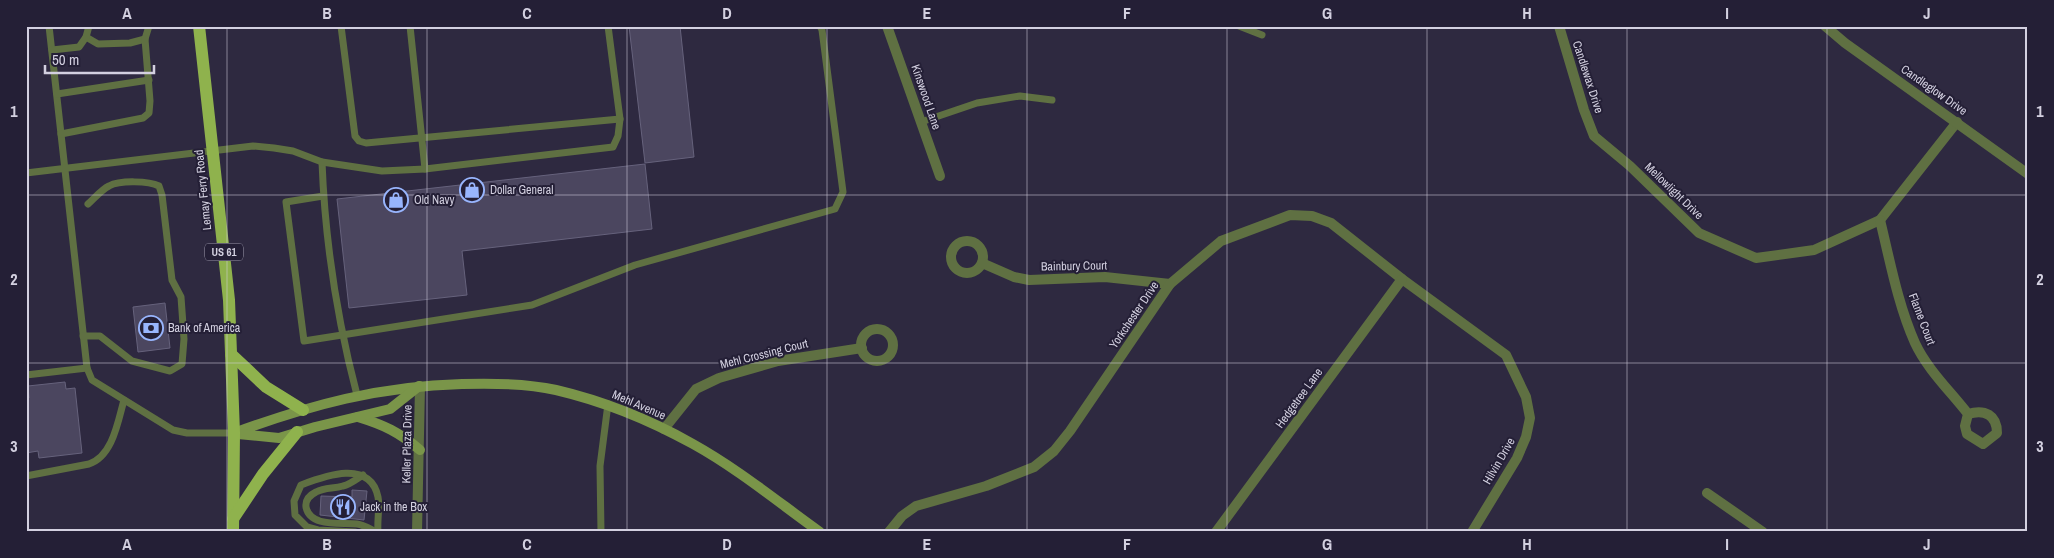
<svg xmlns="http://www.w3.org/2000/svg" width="2054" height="558" viewBox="0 0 2054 558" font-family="'Archivo Narrow',sans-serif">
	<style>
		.building { fill: #4b465f; stroke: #66627c }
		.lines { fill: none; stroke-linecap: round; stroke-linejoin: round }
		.lane { stroke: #5f7042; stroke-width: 7 }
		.street { stroke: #5f7042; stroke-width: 10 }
		.secondary { stroke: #7a9549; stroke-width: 10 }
		.primary { stroke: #8fb24d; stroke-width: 12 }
		.grid { fill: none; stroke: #d3d0e0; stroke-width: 1; stroke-opacity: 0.55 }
		.labels { text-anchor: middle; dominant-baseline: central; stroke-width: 4; stroke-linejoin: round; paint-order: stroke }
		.shield { fill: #241f36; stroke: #9e9bad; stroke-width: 1 }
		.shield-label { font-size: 11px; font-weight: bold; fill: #d3d0e0 }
		.street-label { font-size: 12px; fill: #d3d0e0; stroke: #241f36 }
		.poi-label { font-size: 12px; fill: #d3d0e0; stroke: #241f36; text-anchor: start }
		.neatline { fill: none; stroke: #d3d0e0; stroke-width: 2 }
		.grid-label { font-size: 16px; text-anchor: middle; font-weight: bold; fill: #d3d0e0 }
	</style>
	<rect width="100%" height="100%" fill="#2e2940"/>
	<g class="building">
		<polygon points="629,26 680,26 694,157 645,163"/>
		<polygon points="645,164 652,229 462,251 467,295 349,308 337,199"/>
		<polygon points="165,303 170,348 138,352 133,307"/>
		<polygon points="65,382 66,389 75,388 82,453 39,458 38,451 26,453 26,399 29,398 28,386"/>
		<polygon points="352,490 367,491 364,520 320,515 321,496 352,497"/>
	</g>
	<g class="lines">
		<g class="lane">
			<polyline points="49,26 87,368 92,380 173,430 187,433 234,433"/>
			<polyline points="341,26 355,136 359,141 366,143 620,119"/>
			<polyline points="410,26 425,169 613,147 618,136 620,119 608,26"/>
			<polyline points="1239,26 1262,35"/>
			<polyline points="86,37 98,44 130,43 145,39"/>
			<polyline points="52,50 79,47 86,37 89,26"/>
			<polyline points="57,94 149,80"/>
			<polyline points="921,122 977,103 1020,96 1052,100"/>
			<polyline points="61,134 143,118 149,113 150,101 145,39 149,26"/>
			<path d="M 322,162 C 325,240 337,319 357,395"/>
			<polyline points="26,173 253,146 274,148 293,151 322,162 382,171 425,169"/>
			<polyline points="323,196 286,202 304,341 532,305 635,265 835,209 843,192 822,30 820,26"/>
			<path d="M 83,336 L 100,336 L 132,361 L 170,371 L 182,364 L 184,339 L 181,297 L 172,280 L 162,195 L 159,186 C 149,181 120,180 109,186 C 101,190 95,198 88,204"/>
			<polyline points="26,375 87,368"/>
			<path d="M 363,475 C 357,479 349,485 343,486 C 333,489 325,487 316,492 C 310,495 305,499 306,507 C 310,528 342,522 357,524 C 364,525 370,529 376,532"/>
			<path d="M 26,476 L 89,464 C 113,456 118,421 124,400"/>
			<path d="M 355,532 L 318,530 L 307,527 L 295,515 L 294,501 L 301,485 C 325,476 370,459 378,497 C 380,506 377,520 378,532"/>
			<polyline points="601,532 600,466 608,404"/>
		</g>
		<g class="street">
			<polyline points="887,26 940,176"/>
			<polyline points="1559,26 1584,110 1594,136 1630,166 1699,233 1756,258 1814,250 1880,220 1957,122"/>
			<polyline points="1825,26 1845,43 2028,174"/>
			<path d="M 1880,220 C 1890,261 1898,305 1915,343 C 1927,369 1951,392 1968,414 L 1965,426 L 1967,434 L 1983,444 L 1997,433 C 1997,415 1985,409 1968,414"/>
			<circle cx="967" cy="257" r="16"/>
			<polyline points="982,263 1014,277 1029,280 1105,277 1170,284"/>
			<circle cx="877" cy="345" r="16"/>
			<polyline points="664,429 696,389 719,378 778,361 862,348"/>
			<polyline points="1707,493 1763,532"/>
			<polyline points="417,532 420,386"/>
			<polyline points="889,532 902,516 916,506 986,486 1034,467 1054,451 1070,431 1170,284 1221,241 1290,215 1312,216 1331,223 1402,279 1506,355 1526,397 1530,418 1526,437 1517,458 1472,532"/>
			<polyline points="1216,532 1402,279"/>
		</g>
		<g class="secondary">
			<path d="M 358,417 C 384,425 399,432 420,450"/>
			<path d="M 234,433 C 310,405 380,386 462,384 C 493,383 525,383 556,390 C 603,401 650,420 693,444 C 738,469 778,502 820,532"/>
			<polyline points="238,434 279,438 315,427 390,409 419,386"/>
		</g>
		<g class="primary">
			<polyline points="199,26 229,300 234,433 233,532"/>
			<polyline points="231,354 266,387 303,410"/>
			<polyline points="233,519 263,474 297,432"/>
		</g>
	</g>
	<path class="grid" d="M 227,26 L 227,532M 427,26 L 427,532M 627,26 L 627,532M 827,26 L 827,532M 1027,26 L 1027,532M 1227,26 L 1227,532M 1427,26 L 1427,532M 1627,26 L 1627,532M 1827,26 L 1827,532M 26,195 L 2028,195M 26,363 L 2028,363"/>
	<defs>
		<symbol id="shop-ring" viewBox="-11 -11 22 22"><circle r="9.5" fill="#241f36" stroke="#98b5fd" stroke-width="1.5"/><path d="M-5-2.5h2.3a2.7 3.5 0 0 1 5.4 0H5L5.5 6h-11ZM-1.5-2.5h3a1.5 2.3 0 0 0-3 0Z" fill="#98b5fd"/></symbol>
		<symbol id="bank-ring" viewBox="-11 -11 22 22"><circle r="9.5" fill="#241f36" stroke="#98b5fd" stroke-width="1.5"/><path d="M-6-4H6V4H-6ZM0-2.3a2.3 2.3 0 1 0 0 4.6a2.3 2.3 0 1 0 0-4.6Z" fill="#98b5fd"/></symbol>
		<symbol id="restaurant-ring" viewBox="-11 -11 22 22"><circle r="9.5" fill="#241f36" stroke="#98b5fd" stroke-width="1.5"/><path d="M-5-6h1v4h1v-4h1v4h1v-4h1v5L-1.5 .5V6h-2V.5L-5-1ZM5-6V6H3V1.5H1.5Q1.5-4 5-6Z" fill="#98b5fd"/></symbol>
	</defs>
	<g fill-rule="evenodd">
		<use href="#shop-ring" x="458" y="176" width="28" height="28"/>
		<use href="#shop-ring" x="382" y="186" width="28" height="28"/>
		<use href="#bank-ring" x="137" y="314" width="28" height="28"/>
		<use href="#restaurant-ring" x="329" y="493" width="28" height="28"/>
	</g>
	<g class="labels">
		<rect class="shield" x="205" y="243.5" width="38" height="17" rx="4"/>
		<g class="shield-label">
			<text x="224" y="252">US 61</text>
		</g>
		<g class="street-label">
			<text transform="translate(1588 77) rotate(72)">Candlewax Drive</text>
			<text transform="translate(1934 90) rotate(35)">Candleglow Drive</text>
			<text transform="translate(926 97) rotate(71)">Kinswood Lane</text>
			<text transform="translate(203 190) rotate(-96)">Lemay Ferry Road</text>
			<text transform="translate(1674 191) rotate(44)">Mellowlight Drive</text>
			<text transform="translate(1074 266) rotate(-1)">Bainbury Court</text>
			<text transform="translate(1134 315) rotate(-56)">Yorkchester Drive</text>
			<text transform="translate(1922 319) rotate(69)">Flame Court</text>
			<text transform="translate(764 354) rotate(-14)">Mehl Crossing Court</text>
			<text transform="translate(1299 398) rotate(-54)">Hedgetree Lane</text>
			<text transform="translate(639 405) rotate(23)">Mehl Avenue</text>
			<text transform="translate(407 444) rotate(-89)">Keller Plaza Drive</text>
			<text transform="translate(1499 461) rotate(-60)">Hilvin Drive</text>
		</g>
		<g class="poi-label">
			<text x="490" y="190">Dollar General</text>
			<text x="414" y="200">Old Navy</text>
			<text x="168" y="328">Bank of America</text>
			<text x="360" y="507">Jack in the Box</text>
		</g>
	</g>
	<rect width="2054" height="558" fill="none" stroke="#241f36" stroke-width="55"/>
	<path d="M45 65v8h109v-8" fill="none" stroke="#d3d0e0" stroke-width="2.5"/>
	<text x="52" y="65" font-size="15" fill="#d3d0e0" stroke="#241f36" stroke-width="4" paint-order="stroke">50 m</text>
	<rect x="28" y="28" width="1998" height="502" class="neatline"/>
	<g class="grid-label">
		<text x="127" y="19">A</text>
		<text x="327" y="19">B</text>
		<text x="527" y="19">C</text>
		<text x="727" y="19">D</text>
		<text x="927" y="19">E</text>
		<text x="1127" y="19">F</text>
		<text x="1327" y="19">G</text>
		<text x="1527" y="19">H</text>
		<text x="1727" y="19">I</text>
		<text x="1927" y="19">J</text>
		<text x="14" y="117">1</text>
		<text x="2040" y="117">1</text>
		<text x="14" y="285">2</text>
		<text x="2040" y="285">2</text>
		<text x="14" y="452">3</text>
		<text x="2040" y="452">3</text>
		<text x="127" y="550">A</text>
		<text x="327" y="550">B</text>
		<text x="527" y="550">C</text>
		<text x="727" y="550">D</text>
		<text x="927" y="550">E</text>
		<text x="1127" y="550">F</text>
		<text x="1327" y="550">G</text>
		<text x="1527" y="550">H</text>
		<text x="1727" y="550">I</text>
		<text x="1927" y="550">J</text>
	</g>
</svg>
